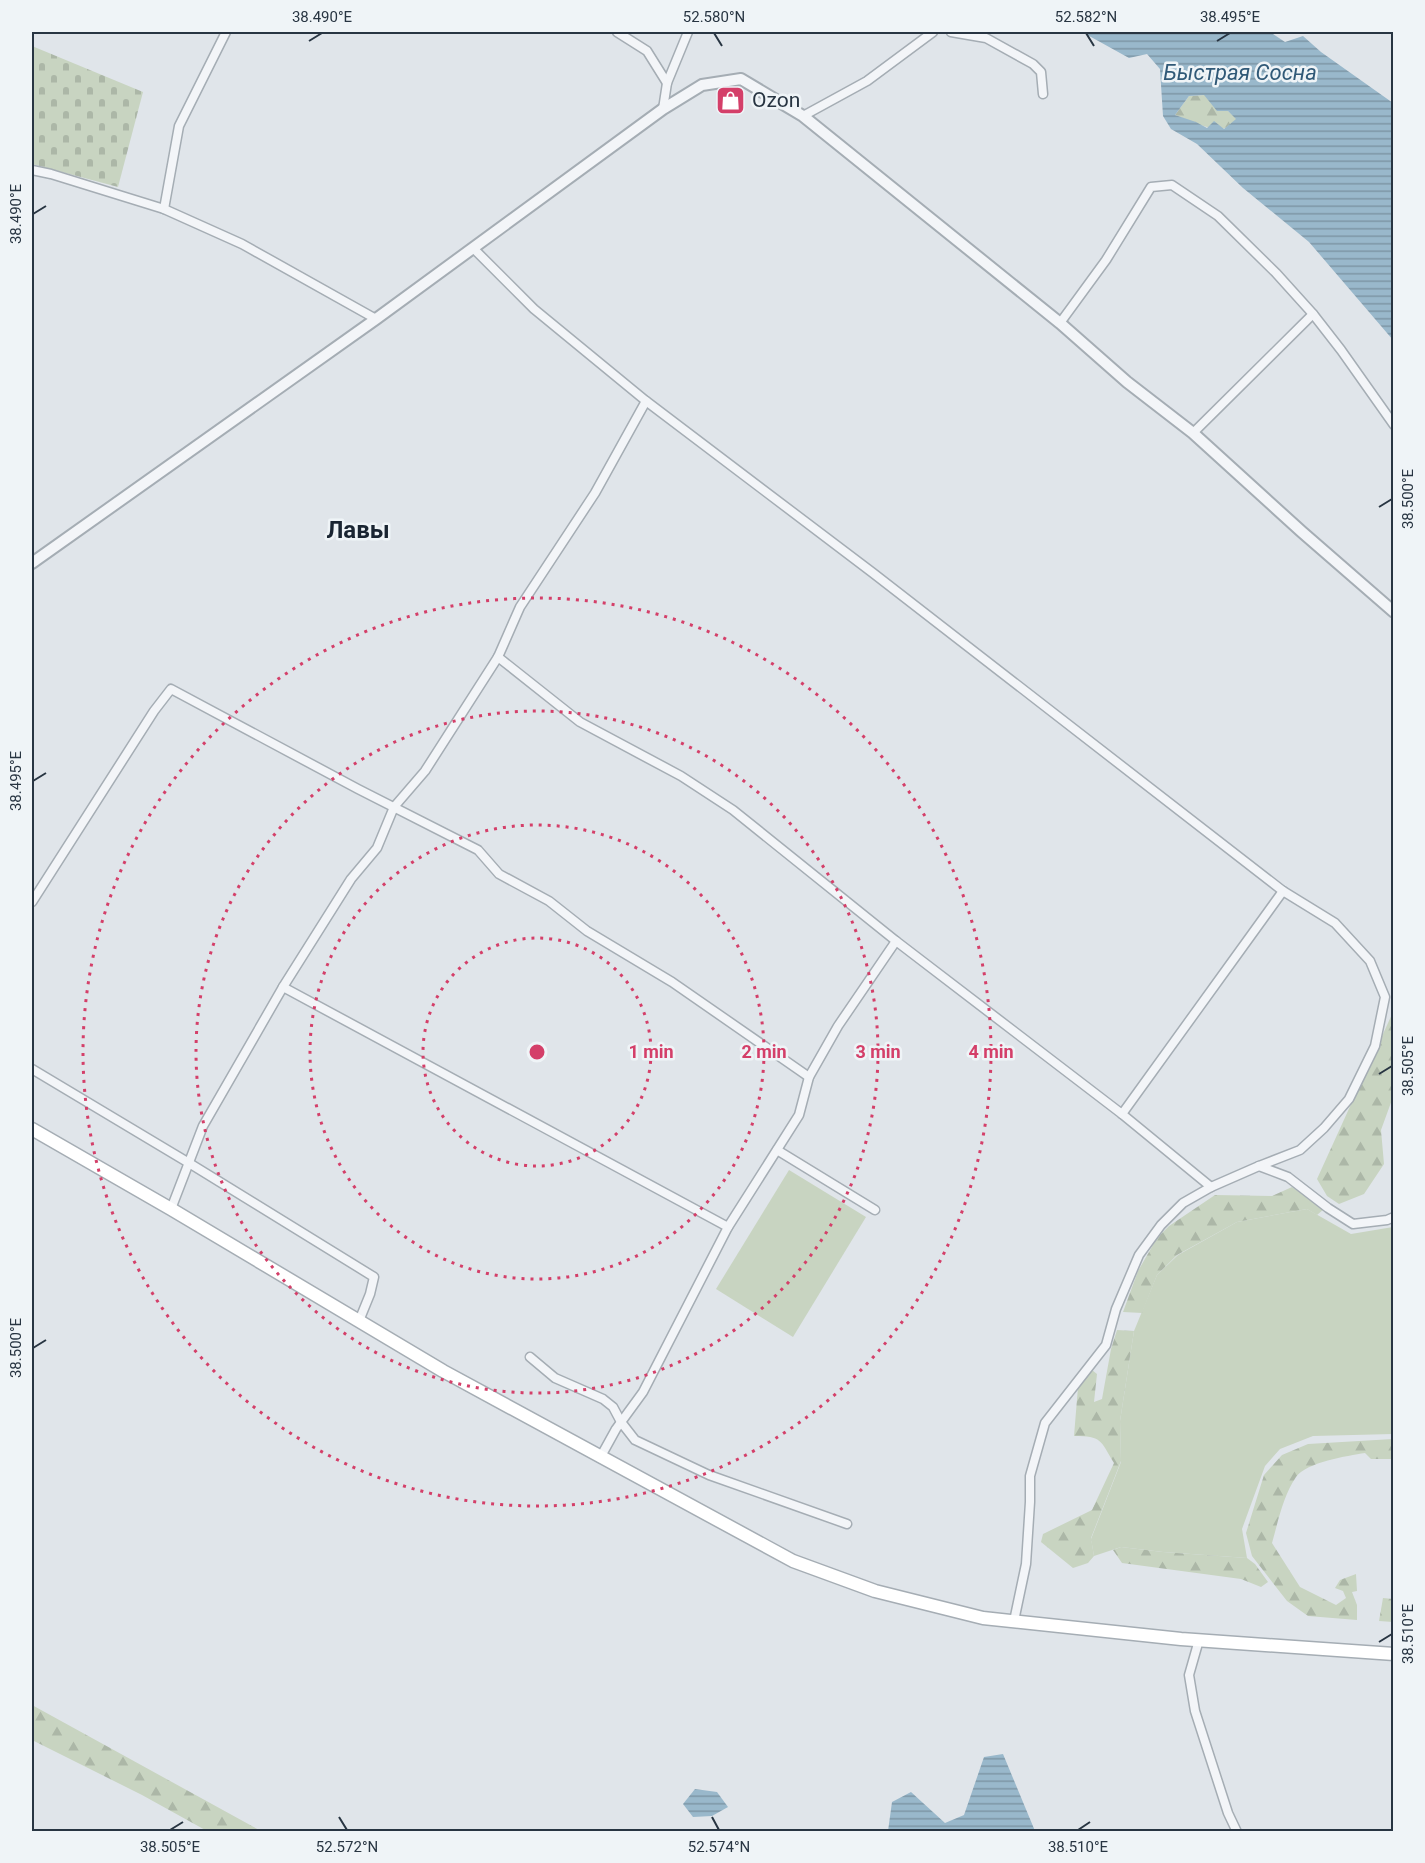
<svg xmlns="http://www.w3.org/2000/svg" width="1425" height="1863" viewBox="0 0 1425 1863" font-family="Roboto,sans-serif">
	<style>
		.green { fill: #c8d4c1 }
		.forest { fill: url(#forest-firs) }
		.cemetery { fill: url(#cemetery-stones) }
		.water { fill: url(#water-rules); fill-rule: evenodd }
		.lines { fill: none; stroke-linecap: round; stroke-linejoin: round }
		.minor-casing { stroke: #a5adb4; stroke-width: 11 }
		.tertiary-casing { stroke: #a5adb4; stroke-width: 14 }
		.secondary-casing { stroke: #a5adb4; stroke-width: 15 }
		.minor { stroke: #f3f5f8; stroke-width: 8 }
		.tertiary { stroke: #f3f5f8; stroke-width: 10 }
		.secondary { stroke: #fff; stroke-width: 12 }
		.ticks { fill: none; stroke: #283542; stroke-width: 2 }
		.ring { fill: none; stroke: #d43f69; stroke-width: 3; stroke-dasharray: 3 6 }
		.labels { text-anchor: middle; dominant-baseline: central; stroke-width: 5; stroke-linejoin: round; paint-order: stroke }
		.poi-label { font-size: 21px; fill: #283542; stroke: #eff4f7; text-anchor: start }
		.water-label { font-size: 22px; font-style: italic; fill: #305977; stroke: #eff4f7 }
		.quarter-label { font-size: 24px; font-weight: bold; fill: #1a2532; stroke: #eff4f7 }
		.centre { fill: #d43f69; stroke: #eff4f7; stroke-width: 3 }
		.ring-label { font-size: 18px; text-anchor: middle; font-weight: bold; fill: #d43f69; stroke: #eff4f7; stroke-width: 5; stroke-linejoin: round; paint-order: stroke }
		.neatline { fill: none; stroke: #283542; stroke-width: 2 }
		.ticks-label { font-size: 15px; text-anchor: middle; fill: #283542 }
	</style>
	<defs>
		<pattern id="forest-firs" width="22" height="20" patternUnits="userSpaceOnUse" patternTransform="scale(1.5)"><rect width="22" height="20" fill="#c8d4c1"/><path d="M5 1l3.5 6h-7zM16 11l3.5 6h-7z" fill="#acb7a7"/></pattern>
		<pattern id="cemetery-stones" width="16" height="16" patternUnits="userSpaceOnUse" patternTransform="scale(1.5)"><rect width="16" height="16" fill="#c8d4c1"/><path d="M2 7V4a2 2 0 0 1 4 0v3zM10 15v-3a2 2 0 0 1 4 0v3z" fill="#acb7a7"/></pattern>
		<pattern id="water-rules" width="6" height="5" patternUnits="userSpaceOnUse" patternTransform="scale(1.5)"><rect width="6" height="5" fill="#99b8cb"/><path d="M0 2.5h6" fill="none" stroke="#7d96a6"/></pattern>
	</defs>
	<rect width="100%" height="100%" fill="#e0e5ea"/>
	<g class="green">
		<polygon points="789,1170 866,1217 793,1337 716,1289"/>
		<polygon points="1307,1209 1351,1234 1393,1227 1393,1434 1313,1436 1280,1449 1265,1466 1242,1529 1247,1558 1163,1552 1121,1547 1094,1556 1091,1539 1121,1462 1120,1421 1134,1331 1157,1275 1178,1255 1237,1222"/>
	</g>
	<g class="forest">
		<path d="M 1205,95 L 1217,110 L 1228,111 L 1237,119 C 1233,122 1229,126 1225,128 C 1214,133 1187,119 1175,115 L 1189,96 Z"/>
		<polygon points="1393,1012 1393,1097 1381,1130 1384,1164 1364,1194 1339,1204 1327,1196 1317,1179"/>
		<polygon points="1292,1187 1324,1209 1317,1215 1307,1209 1237,1222 1177,1255 1157,1275 1142,1313 1123,1312 1138,1271 1157,1238 1169,1226 1215,1195 1272,1196"/>
		<path d="M 1117,1330 L 1134,1331 L 1120,1421 L 1121,1461 L 1091,1538 L 1094,1556 L 1088,1563 L 1073,1568 L 1041,1542 L 1043,1534 L 1092,1510 L 1114,1463 C 1100,1440 1102,1436 1074,1436 L 1078,1387 L 1092,1370 L 1097,1374 L 1094,1402 L 1102,1399 L 1111,1349 Z"/>
		<path d="M 1393,1439 L 1393,1459 L 1371,1459 L 1365,1453 C 1347,1456 1307,1462 1296,1477 C 1283,1496 1278,1522 1272,1543 L 1300,1587 L 1336,1605 L 1346,1598 L 1343,1591 L 1335,1588 L 1340,1580 L 1356,1574 L 1357,1591 L 1352,1592 L 1357,1605 L 1357,1620 L 1308,1616 L 1287,1601 L 1252,1556 L 1246,1533 L 1264,1475 L 1282,1455 L 1308,1444 Z"/>
		<polygon points="1121,1547 1163,1552 1247,1558 1255,1564 1268,1582 1261,1587 1241,1579 1122,1563 1113,1550"/>
		<polygon points="1383,1598 1393,1599 1393,1622 1379,1621"/>
		<polygon points="32,1705 261,1831 207,1831 142,1795 32,1740"/>
	</g>
	<polygon class="cemetery" points="32,46 143,92 118,187 32,164"/>
	<g class="water">
		<path d="M 1082,32 L 1273,32 L 1273,34 L 1285,42 L 1303,36 L 1321,52 L 1393,103 L 1393,340 L 1309,242 L 1243,188 L 1197,144 L 1171,129 L 1163,116 L 1160,69 L 1147,54 L 1129,58 ZM 1204,95 L 1217,111 L 1228,111 L 1236,119 L 1224,129 L 1214,121 L 1207,128 L 1196,122 L 1175,115 L 1189,96 Z"/>
		<polygon points="1003,1754 1035,1831 888,1831 892,1802 911,1792 945,1823 964,1815 984,1757"/>
		<polygon points="695,1789 717,1792 728,1807 712,1816 693,1817 683,1804"/>
	</g>
	<g class="lines">
		<defs>
			<g id="minor">
				<polyline points="617,32 647,51 667,83"/>
				<polyline points="951,32 986,38 1033,64 1041,72 1043,94"/>
				<polyline points="663,109 667,83 688,32"/>
				<polyline points="803,116 867,81 933,32"/>
				<polyline points="32,170 51,174 164,209 242,244 376,319"/>
				<polyline points="164,209 179,126 226,32"/>
				<polyline points="474,249 534,309 646,401 873,573 1283,891 1335,923 1370,961 1385,997 1375,1046 1349,1099 1324,1128 1300,1150 1259,1166 1211,1187 1183,1203 1161,1225 1139,1255 1116,1309 1106,1345 1045,1423 1030,1476 1030,1502 1026,1564 1014,1621"/>
				<polyline points="1060,323 1106,260 1151,187 1172,185 1218,216 1276,273 1313,314 1341,350 1394,425"/>
				<polyline points="1193,433 1313,314"/>
				<polyline points="498,657 580,722 681,776 733,810 896,941 1122,1114 1211,1187"/>
				<polyline points="32,902 154,711 171,689 358,789 478,850 499,874 549,901 587,931 672,982 809,1077"/>
				<polyline points="283,987 728,1227"/>
				<polyline points="32,1069 189,1163 374,1277 370,1294 359,1321"/>
				<polyline points="1122,1114 1283,891"/>
				<polyline points="777,1150 875,1210"/>
				<polyline points="1259,1166 1288,1177 1328,1208 1353,1224 1387,1220 1394,1217"/>
				<polyline points="171,1209 203,1126 283,987 351,879 377,848 394,807 425,771 498,657 520,607 595,493 646,401"/>
				<polyline points="530,1357 555,1378 603,1399 613,1407 621,1422 635,1440 709,1475 847,1524"/>
				<polyline points="600,1458 616,1429 643,1392 728,1227 799,1115 809,1077 838,1026 896,941"/>
				<polyline points="1199,1640 1189,1675 1195,1711 1228,1813 1237,1832"/>
			</g>
			<polyline id="tertiary" points="32,563 376,319 663,109 702,85 741,79 803,116 1060,323 1127,382 1193,433 1302,532 1394,612"/>
			<polyline id="secondary" points="32,1129 171,1209 443,1371 793,1561 875,1591 983,1618 1181,1639 1394,1654"/>
		</defs>
		<use href="#minor" class="minor-casing"/>
		<use href="#tertiary" class="tertiary-casing"/>
		<use href="#secondary" class="secondary-casing"/>
		<use href="#minor" class="minor"/>
		<use href="#tertiary" class="tertiary"/>
		<use href="#secondary" class="secondary"/>
	</g>
	<path class="ticks" d="M 714,33 L 722,46M 1086,33 L 1094,46M 309,41 L 322,33M 1217,41 L 1230,33M 33,214 L 46,206M 1379,507 L 1392,499M 33,781 L 46,773M 1379,1074 L 1392,1066M 33,1348 L 46,1340M 1379,1642 L 1392,1634M 339,1817 L 347,1830M 712,1817 L 719,1830M 170,1830 L 183,1822M 1078,1830 L 1090,1822"/>
	<g class="ring">
		<circle cx="537" cy="1052" r="114"/>
		<circle cx="537" cy="1052" r="227"/>
		<circle cx="537" cy="1052" r="341"/>
		<circle cx="537" cy="1052" r="454"/>
	</g>
	<defs>
		<symbol id="shop-square" viewBox="-11 -11 22 22"><rect x="-9" y="-9" width="18" height="18" rx="4" fill="#d43f69" stroke="#eff4f7"/><path d="M-5-2.5h2.3a2.7 3.5 0 0 1 5.4 0H5L5.5 6h-11ZM-1.5-2.5h3a1.5 2.3 0 0 0-3 0Z" fill="#fff"/></symbol>
	</defs>
	<g fill-rule="evenodd">
		<use href="#shop-square" x="714" y="84" width="33" height="33"/>
	</g>
	<g class="labels">
		<g class="poi-label">
			<text x="752" y="100">Ozon</text>
		</g>
		<g class="water-label">
			<text x="1240" y="72">Быстрая Сосна</text>
		</g>
		<g class="quarter-label">
			<text x="358" y="530">Лавы</text>
		</g>
	</g>
	<circle cx="537" cy="1052" r="9" class="centre"/>
	<g class="ring-label">
		<text x="651" y="1058">1 min</text>
		<text x="764" y="1058">2 min</text>
		<text x="878" y="1058">3 min</text>
		<text x="991" y="1058">4 min</text>
	</g>
	<rect width="1425" height="1863" fill="none" stroke="#eff4f7" stroke-width="66"/>
	<rect x="33" y="33" width="1359" height="1797" class="neatline"/>
	<g class="ticks-label">
		<text x="322" y="22">38.490°E</text>
		<text x="714" y="22">52.580°N</text>
		<text x="1086" y="22">52.582°N</text>
		<text x="1230" y="22">38.495°E</text>
		<text transform="translate(16 214) rotate(-90)" y="5">38.490°E</text>
		<text transform="translate(1408 499) rotate(-90)" y="5">38.500°E</text>
		<text transform="translate(16 781) rotate(-90)" y="5">38.495°E</text>
		<text transform="translate(1408 1066) rotate(-90)" y="5">38.505°E</text>
		<text transform="translate(16 1348) rotate(-90)" y="5">38.500°E</text>
		<text transform="translate(1408 1634) rotate(-90)" y="5">38.510°E</text>
		<text x="170" y="1852">38.505°E</text>
		<text x="347" y="1852">52.572°N</text>
		<text x="719" y="1852">52.574°N</text>
		<text x="1078" y="1852">38.510°E</text>
	</g>
</svg>
